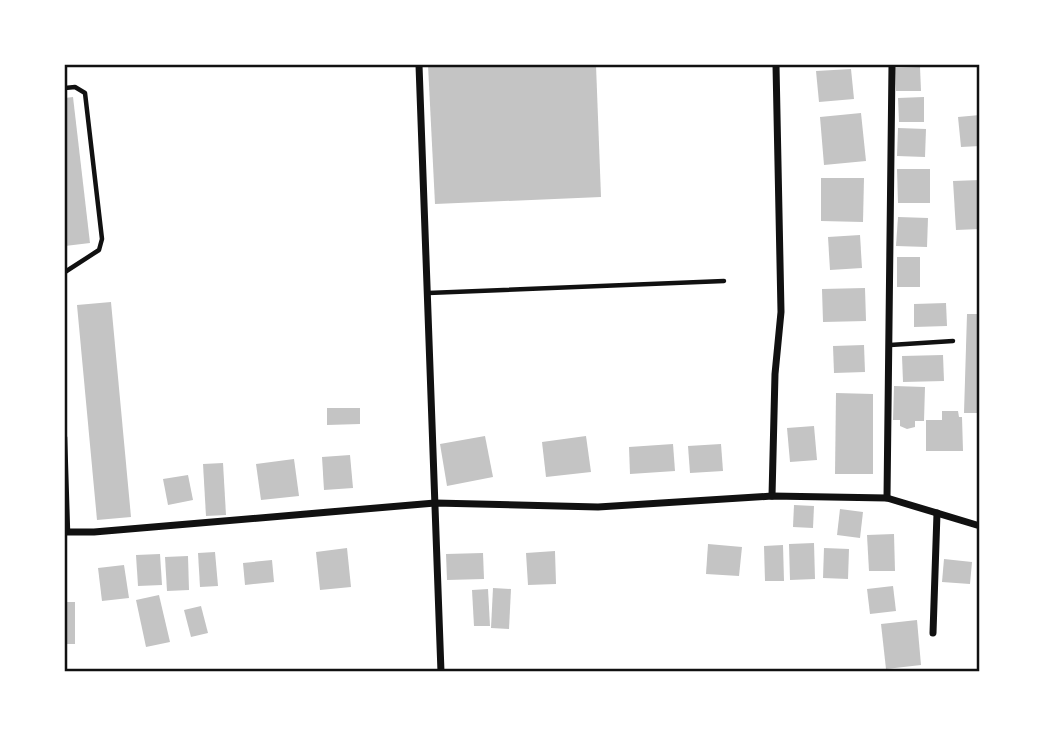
<svg xmlns="http://www.w3.org/2000/svg" width="1045" height="737" viewBox="0 0 1045 737" font-family="Arial,sans-serif">
	<style>
		.building { fill: #c4c4c4 }
		.lines { fill: none; stroke-linecap: round; stroke-linejoin: round }
		.service { stroke: #111; stroke-width: 4.5 }
		.minor { stroke: #111; stroke-width: 7 }
		.neatline { fill: none; stroke: #111; stroke-width: 2.5 }
	</style>
	<rect width="100%" height="100%" fill="#fff"/>
	<g class="building">
		<polygon points="428,65 596,65 601,197 435,204"/>
		<polygon points="920,67 921,91 896,91 895,68"/>
		<polygon points="851,69 854,99 819,102 816,71"/>
		<polygon points="73,97 90,243 65,246 65,98"/>
		<polygon points="924,97 924,122 899,122 898,98"/>
		<polygon points="861,113 866,161 824,165 820,117"/>
		<polygon points="980,115 980,146 961,147 958,117"/>
		<polygon points="898,128 926,129 925,157 897,156"/>
		<polygon points="897,169 930,169 930,203 898,203"/>
		<polygon points="821,178 864,178 863,222 821,221"/>
		<polygon points="980,180 980,229 956,230 953,181"/>
		<polygon points="898,217 928,218 927,247 896,246"/>
		<polygon points="860,235 862,268 830,270 828,237"/>
		<rect x="897" y="257" width="23" height="30"/>
		<polygon points="865,288 866,321 823,322 822,289"/>
		<polygon points="111,302 131,517 97,520 77,305"/>
		<polygon points="946,303 947,326 914,327 914,304"/>
		<polygon points="967,314 980,314 980,413 964,413"/>
		<polygon points="864,345 865,372 834,373 833,346"/>
		<polygon points="943,355 944,381 903,382 902,356"/>
		<polygon points="894,386 925,387 924,421 915,421 915,427 907,429 900,426 900,420 893,420"/>
		<polygon points="836,393 873,394 873,474 835,474"/>
		<polygon points="327,408 360,408 360,424 327,425"/>
		<polygon points="942,411 958,411 959,417 962,417 963,451 926,451 926,420 942,420"/>
		<polygon points="814,426 817,460 790,462 787,428"/>
		<polygon points="485,436 493,477 447,486 440,444"/>
		<polygon points="586,436 591,472 546,477 542,442"/>
		<polygon points="673,444 675,471 630,474 629,447"/>
		<polygon points="721,444 723,471 690,473 688,446"/>
		<polygon points="350,455 353,488 324,490 322,457"/>
		<polygon points="294,459 299,496 261,500 256,464"/>
		<polygon points="223,463 226,515 206,516 203,464"/>
		<polygon points="188,475 193,500 168,505 163,479"/>
		<polygon points="794,505 814,506 813,528 793,527"/>
		<polygon points="840,509 863,512 860,538 837,535"/>
		<polygon points="894,534 895,571 869,571 867,535"/>
		<polygon points="814,543 815,579 790,580 789,544"/>
		<polygon points="708,544 742,547 739,576 706,574"/>
		<polygon points="783,545 784,581 765,581 764,546"/>
		<polygon points="347,548 351,587 320,590 316,552"/>
		<polygon points="824,548 849,549 848,579 823,578"/>
		<polygon points="555,551 556,584 528,585 526,553"/>
		<polygon points="215,552 218,586 200,587 198,553"/>
		<polygon points="483,553 484,579 447,580 446,554"/>
		<polygon points="160,554 162,585 138,586 136,555"/>
		<polygon points="188,556 189,590 167,591 165,557"/>
		<polygon points="944,559 972,562 970,584 942,582"/>
		<polygon points="272,560 274,582 245,585 243,563"/>
		<polygon points="124,565 129,598 102,601 98,568"/>
		<polygon points="893,586 896,611 870,614 867,589"/>
		<polygon points="493,588 511,589 509,629 491,628"/>
		<polygon points="488,589 490,626 474,626 472,590"/>
		<polygon points="159,595 170,642 146,647 136,600"/>
		<rect x="65" y="602" width="10" height="42"/>
		<polygon points="201,606 208,633 191,637 184,610"/>
		<polygon points="917,620 921,665 886,669 881,624"/>
	</g>
	<g class="lines">
		<g class="service">
			<polyline points="65,88 75,87 85,93 102,239 99,250 65,272"/>
			<polyline points="428,293 724,281"/>
			<polyline points="890,345 953,341"/>
			<polyline points="65,437 68,532"/>
		</g>
		<g class="minor">
			<polyline points="419,65 441,672"/>
			<polyline points="772,496 775,374 781,312 776,65"/>
			<polyline points="887,498 892,65"/>
			<polyline points="65,532 94,532 435,503 598,507 772,496 887,498 980,526"/>
			<polyline points="933,633 937,513"/>
		</g>
	</g>
	<rect width="1045" height="737" fill="none" stroke="#ffffff" stroke-width="133"/>
	<rect x="66" y="66" width="912" height="604" class="neatline"/>
</svg>
